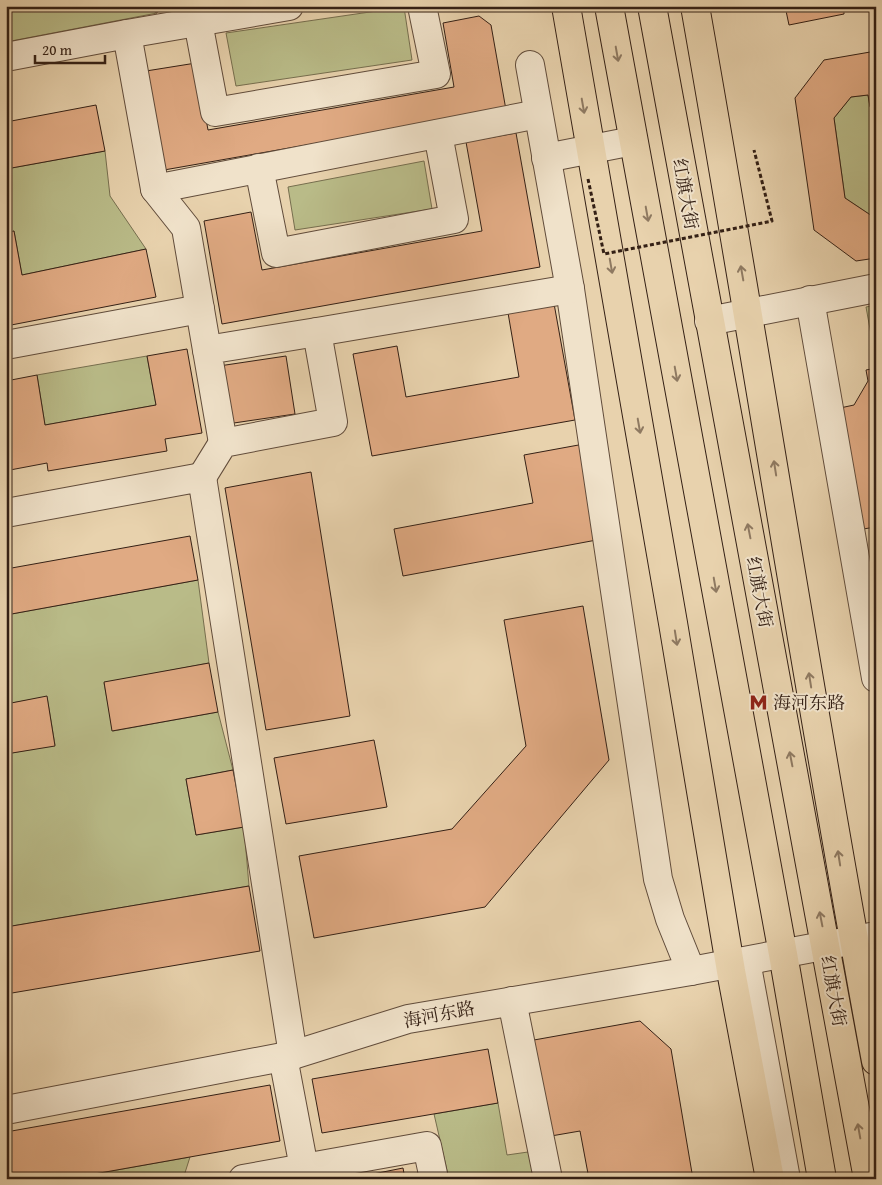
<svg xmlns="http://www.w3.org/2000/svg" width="882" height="1185" viewBox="0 0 882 1185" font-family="'Gentium Book Plus','Noto Serif SC',serif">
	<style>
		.green { fill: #b9bb88; stroke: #766e4e }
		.building { fill: #e0aa83; stroke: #342015 }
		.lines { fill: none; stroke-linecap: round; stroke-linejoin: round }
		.minor-casing { stroke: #614c3b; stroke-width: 30 }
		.major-casing { stroke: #342015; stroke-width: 30 }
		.minor { stroke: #f0e2ca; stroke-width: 28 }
		.major { stroke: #e8d2ad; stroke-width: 28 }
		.path-bridge { stroke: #342015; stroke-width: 3; stroke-dasharray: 4 2.5; stroke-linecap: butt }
		.oneway { stroke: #8e7961 }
		.labels { text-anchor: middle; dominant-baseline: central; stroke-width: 4; stroke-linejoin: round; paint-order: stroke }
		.street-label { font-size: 18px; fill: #342015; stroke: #f0e2ca }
		.poi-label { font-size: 18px; fill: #342015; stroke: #f0e2ca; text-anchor: start }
	</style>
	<rect width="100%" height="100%" fill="#e8d2ad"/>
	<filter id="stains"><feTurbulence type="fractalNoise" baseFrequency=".004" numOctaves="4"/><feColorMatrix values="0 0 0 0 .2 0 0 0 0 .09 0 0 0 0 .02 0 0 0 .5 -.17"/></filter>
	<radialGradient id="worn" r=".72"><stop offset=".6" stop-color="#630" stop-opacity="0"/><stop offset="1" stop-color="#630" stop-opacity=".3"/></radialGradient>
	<g class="green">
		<polygon points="6,6 144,6 157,13 6,42"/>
		<polygon points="404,7 412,60 236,86 226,33"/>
		<polygon points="868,95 870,106 876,106 876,216 872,216 845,198 834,118 851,97"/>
		<polygon points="105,151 110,196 146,249 22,275 14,231 6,233 6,169"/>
		<polygon points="424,161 432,209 295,230 288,187"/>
		<polygon points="876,305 876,362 866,307"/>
		<polygon points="147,356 156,405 45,425 37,375"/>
		<polygon points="198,580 209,663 104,683 113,731 218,712 233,770 186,779 196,835 244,827 249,886 6,927 6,754 55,745 47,697 6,704 6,615"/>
		<polygon points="498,1103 507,1155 528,1152 535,1179 449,1179 434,1114"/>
		<polygon points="190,1157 183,1179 66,1179"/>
	</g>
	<g class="building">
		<polygon points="144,6 160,6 157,13"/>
		<polygon points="785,6 844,6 844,14 789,25"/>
		<polygon points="479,16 491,25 506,110 164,170 146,71 196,63 208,130 454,87 443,23"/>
		<polygon points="876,51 876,106 870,107 868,95 851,97 834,118 845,198 872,216 876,216 876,258 856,261 814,230 795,98 824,60"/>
		<polygon points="96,105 105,151 6,169 6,122"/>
		<polygon points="516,133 540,267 222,324 204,221 251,212 262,270 482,231 466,142"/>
		<polygon points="14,231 22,275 146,249 156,297 6,326 6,233"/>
		<polygon points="553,298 575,420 372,456 353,354 397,346 406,397 519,377 507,307"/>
		<polygon points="187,349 202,433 165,439 167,451 48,471 47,463 10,470 6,448 6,381 37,375 45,425 156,405 147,356"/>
		<polygon points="286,356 295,414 227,424 219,366"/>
		<polygon points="876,368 876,527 863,529 840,408 854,405 868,381 866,370"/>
		<polygon points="584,444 602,539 403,576 394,529 533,503 524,455"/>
		<polygon points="311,472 350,716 266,730 225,488"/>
		<polygon points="190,536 198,580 6,615 6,569"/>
		<polygon points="583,606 609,760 485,907 314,938 299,856 452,829 526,746 504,620"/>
		<polygon points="209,663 218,712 112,731 104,682"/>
		<polygon points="47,696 55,746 6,754 6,704"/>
		<polygon points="374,740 387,807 286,824 274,758"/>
		<polygon points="233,770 244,827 196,835 186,779"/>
		<polygon points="249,886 260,951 6,994 6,927"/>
		<polygon points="640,1021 671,1049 693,1179 589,1179 580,1131 551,1136 534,1040"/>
		<polygon points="488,1049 498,1103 322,1133 312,1079"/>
		<polygon points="270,1085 280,1141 66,1179 6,1179 6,1132"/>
		<polygon points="403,1168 405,1179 353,1179 353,1178"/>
	</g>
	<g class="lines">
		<defs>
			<g id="minor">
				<polyline points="195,6 215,112 436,74 422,6"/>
				<polyline points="127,34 289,6"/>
				<polyline points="6,57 127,34 155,189 186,228 207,350"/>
				<polyline points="530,65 570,289 658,879 670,919 691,971"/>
				<polyline points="546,158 633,141"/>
				<polyline points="259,168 276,253 454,219 438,134"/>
				<polyline points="155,189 538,114"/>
				<polyline points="810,300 876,678"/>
				<polyline points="709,321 876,288"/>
				<polyline points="6,345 200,309"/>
				<polyline points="223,443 207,350 317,332"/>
				<polyline points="202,477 223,443 333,422 317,332 570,289"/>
				<polyline points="6,513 202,477 293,1055"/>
				<polyline points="746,961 786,1179"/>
				<polyline points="512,1001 548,1179"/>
				<polyline points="6,1110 293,1055 408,1019 691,971 876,936"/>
				<polyline points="304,1168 427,1146 434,1179"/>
				<polyline points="243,1179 304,1168 283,1057"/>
			</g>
			<g id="major">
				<polyline points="566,6 673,623 731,971 770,1179"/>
				<polyline points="609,6 783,954 822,1179"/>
				<polyline points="652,6 868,1179"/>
				<path d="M 695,6 C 757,357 811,710 876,1061"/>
			</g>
		</defs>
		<use href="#minor" class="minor-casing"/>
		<use href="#major" class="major-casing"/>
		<use href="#minor" class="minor"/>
		<use href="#major" class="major"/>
		<polyline class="path-bridge" points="588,179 604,254 772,221 754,150"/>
	</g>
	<defs><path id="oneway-shaft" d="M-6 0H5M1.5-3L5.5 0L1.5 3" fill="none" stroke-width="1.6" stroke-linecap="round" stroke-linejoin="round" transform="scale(1.25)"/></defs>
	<g class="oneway">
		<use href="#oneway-shaft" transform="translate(617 54) rotate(80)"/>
		<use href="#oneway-shaft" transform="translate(583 106) rotate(80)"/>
		<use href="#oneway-shaft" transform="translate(647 214) rotate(80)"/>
		<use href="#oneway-shaft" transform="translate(611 266) rotate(80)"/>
		<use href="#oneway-shaft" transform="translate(742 273) rotate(-100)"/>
		<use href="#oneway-shaft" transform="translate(676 374) rotate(80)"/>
		<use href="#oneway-shaft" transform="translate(639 426) rotate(80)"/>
		<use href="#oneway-shaft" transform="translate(775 468) rotate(-99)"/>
		<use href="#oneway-shaft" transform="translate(749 531) rotate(-101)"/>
		<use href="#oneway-shaft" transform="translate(715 585) rotate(80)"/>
		<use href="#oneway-shaft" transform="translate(676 638) rotate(81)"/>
		<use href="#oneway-shaft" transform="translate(810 680) rotate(-99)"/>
		<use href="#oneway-shaft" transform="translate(791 759) rotate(-101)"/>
		<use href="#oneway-shaft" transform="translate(839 858) rotate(-99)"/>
		<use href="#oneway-shaft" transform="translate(821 919) rotate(-101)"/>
		<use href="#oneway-shaft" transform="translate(859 1131) rotate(-100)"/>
	</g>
	<defs>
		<symbol id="metro-bare" viewBox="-9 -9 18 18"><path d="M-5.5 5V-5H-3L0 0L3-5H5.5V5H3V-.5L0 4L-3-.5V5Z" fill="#8f2418" stroke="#f0e2ca" stroke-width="2.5" paint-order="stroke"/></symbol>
	</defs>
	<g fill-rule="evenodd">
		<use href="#metro-bare" x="746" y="690" width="25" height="25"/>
	</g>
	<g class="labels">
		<g class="street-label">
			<text transform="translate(686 194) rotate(80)">红旗大街</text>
			<text transform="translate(760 592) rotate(79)">红旗大街</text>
			<text transform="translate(834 991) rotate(80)">红旗大街</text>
			<text transform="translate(439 1014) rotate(-11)">海河东路</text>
		</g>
		<g class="poi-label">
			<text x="773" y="702">海河东路</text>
		</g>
	</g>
	<rect width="882" height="1185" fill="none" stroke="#e8d2ad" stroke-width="25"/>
	<rect x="8" y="8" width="867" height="1170" fill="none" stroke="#342015" stroke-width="2.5"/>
	<rect x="12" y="12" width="857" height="1160" fill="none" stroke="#342015"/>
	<path d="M35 55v8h70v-8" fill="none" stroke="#342015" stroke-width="2.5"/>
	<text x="42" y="55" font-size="15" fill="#342015" stroke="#f0e2ca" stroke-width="4" paint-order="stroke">20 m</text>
	<rect width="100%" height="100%" filter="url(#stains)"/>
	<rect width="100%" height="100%" fill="url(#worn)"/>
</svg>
